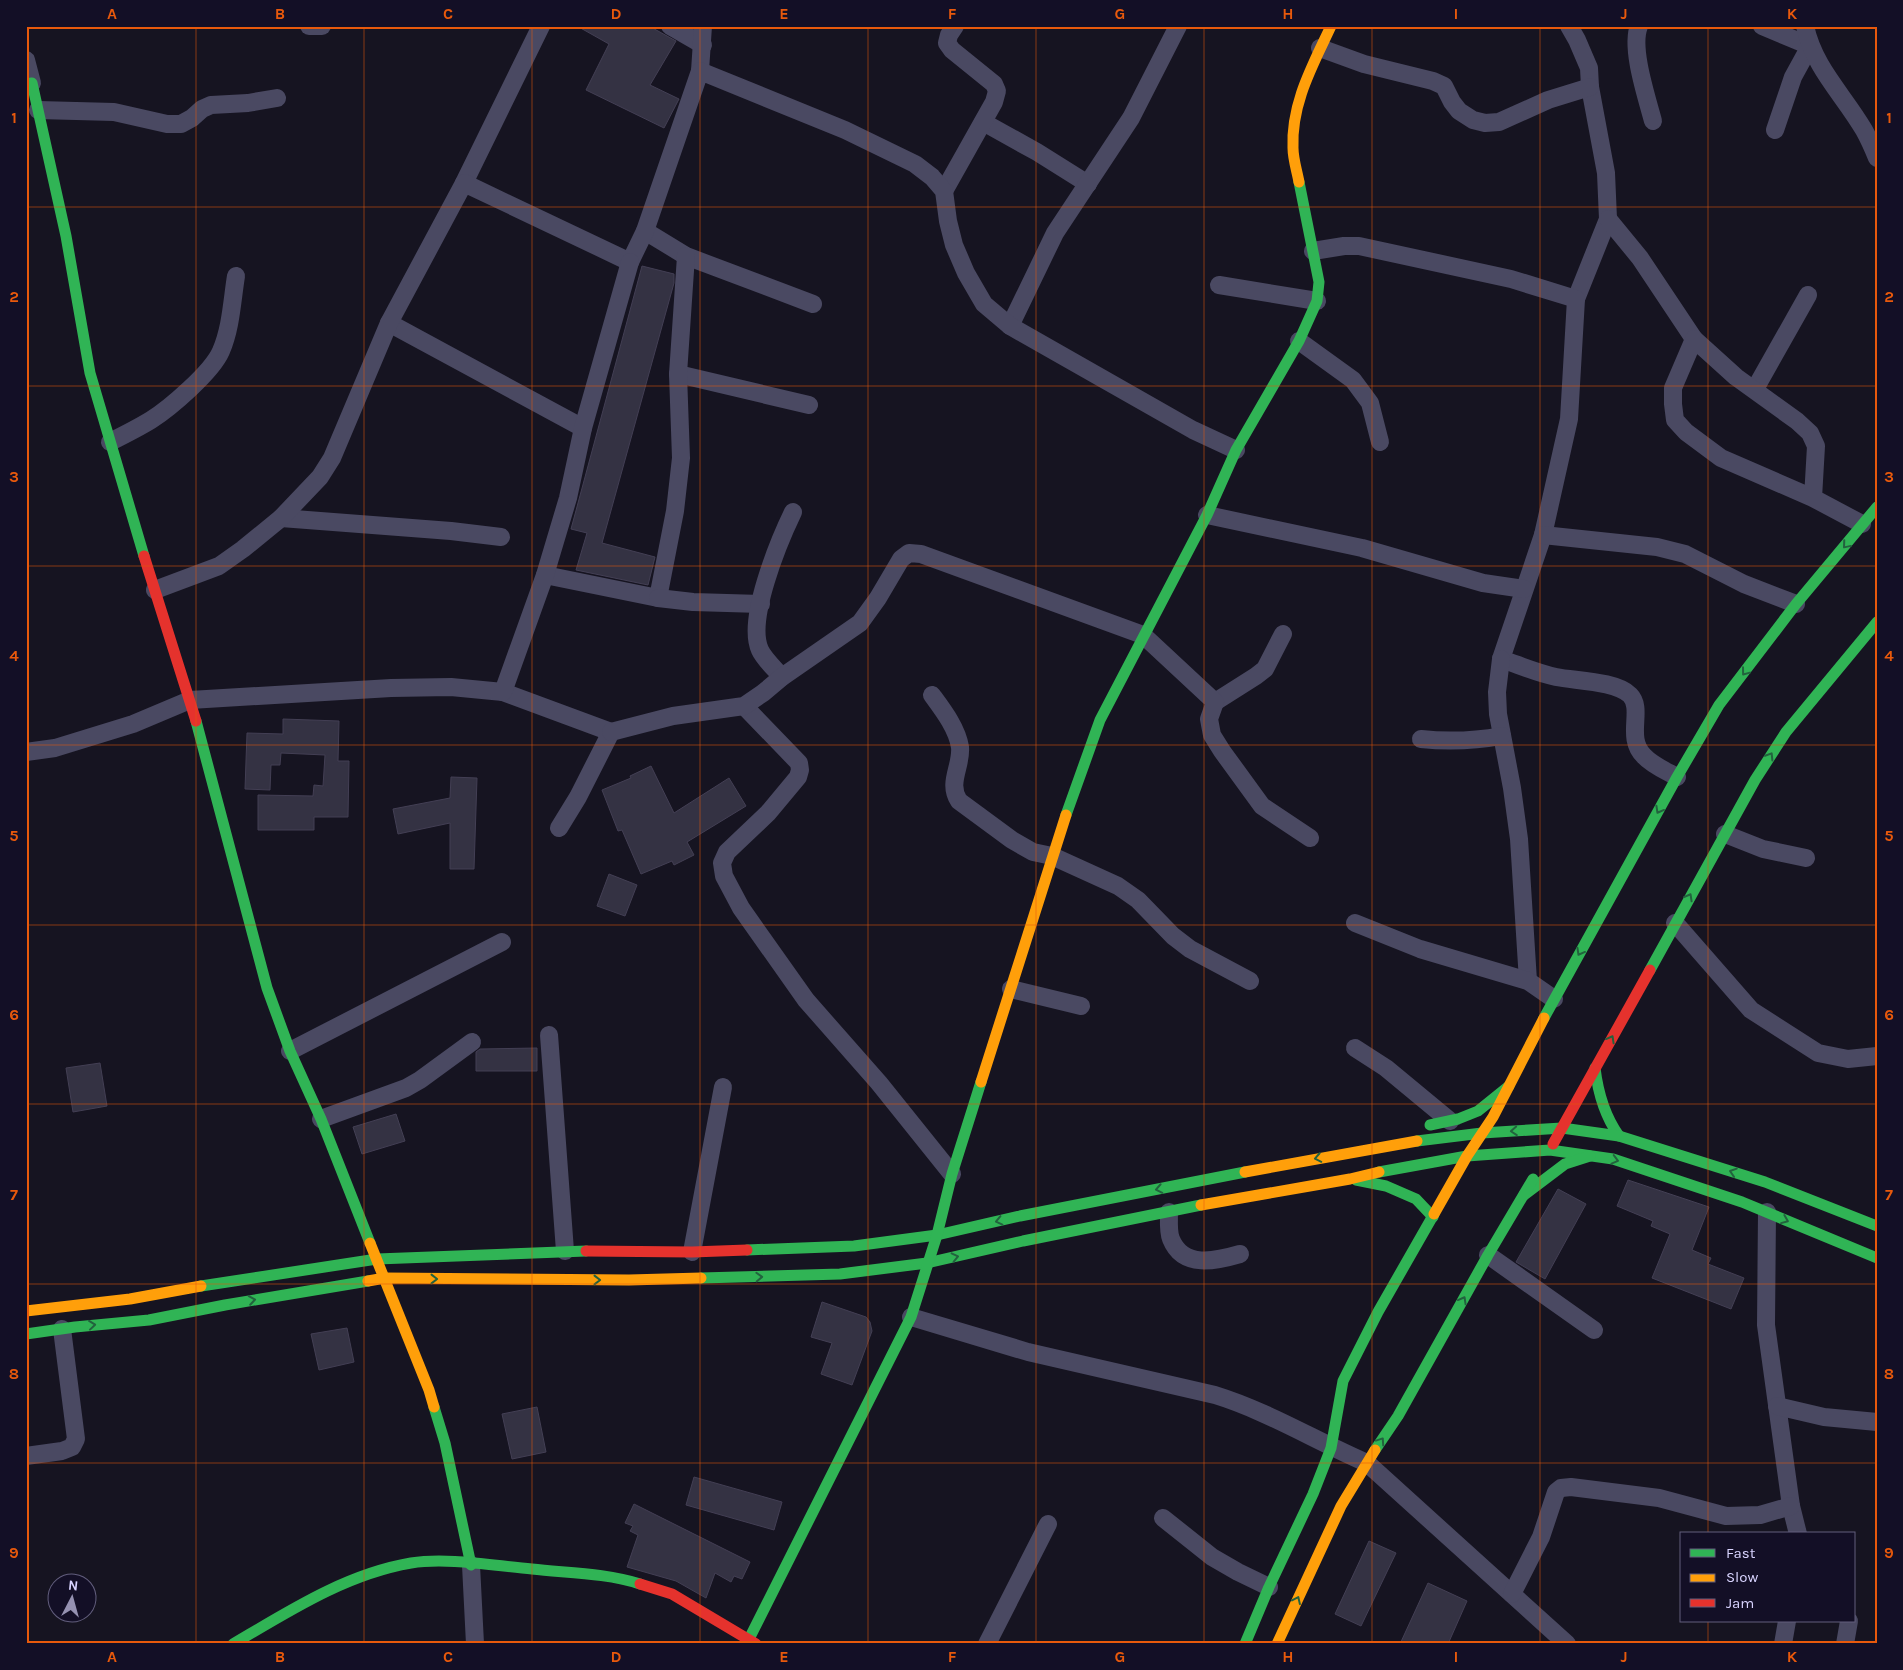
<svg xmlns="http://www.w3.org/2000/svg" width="1903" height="1670" viewBox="0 0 1903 1670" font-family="Karla,sans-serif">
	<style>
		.building { fill: #343243; stroke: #433f54 }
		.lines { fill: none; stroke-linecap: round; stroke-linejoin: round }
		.street { stroke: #4a4962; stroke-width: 18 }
		.fast { stroke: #30b455; stroke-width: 11 }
		.slow { stroke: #ff9f0a; stroke-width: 11 }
		.jam { stroke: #e5322d; stroke-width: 11 }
		.oneway { stroke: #22623e }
		.grid { fill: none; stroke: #e8590c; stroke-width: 1; stroke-opacity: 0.55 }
		.neatline { fill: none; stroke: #e8590c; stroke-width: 2 }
		.grid-label { font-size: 16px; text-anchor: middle; font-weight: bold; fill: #e8590c }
	</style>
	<rect width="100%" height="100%" fill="#161421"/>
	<g class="building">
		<polygon points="577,26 649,26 676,41 650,85 679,99 664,128 586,90 609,44"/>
		<polygon points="642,266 674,274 674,283 602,543 655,557 648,585 576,570 587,533 571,529"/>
		<polygon points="283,719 339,721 338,761 349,761 348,817 314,817 314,830 258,830 258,795 313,796 314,785 323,786 325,755 281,753 280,765 271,765 270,790 245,789 247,733 283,734"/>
		<polygon points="651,766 674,813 729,778 746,806 687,842 694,855 674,865 672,861 641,874 622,830 618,831 602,790 631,778 630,776"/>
		<polygon points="451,777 477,778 474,869 450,869 450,823 398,834 393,809 450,798"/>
		<polygon points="609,874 637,885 625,916 597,906"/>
		<polygon points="537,1048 537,1071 476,1071 476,1052 480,1049"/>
		<polygon points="100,1063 107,1106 73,1112 66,1068"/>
		<polygon points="396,1114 405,1141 362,1154 353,1127"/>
		<polygon points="1628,1180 1709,1207 1692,1250 1711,1258 1708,1264 1744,1278 1731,1309 1652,1278 1670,1234 1651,1226 1653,1221 1617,1206"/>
		<polygon points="1558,1189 1586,1204 1545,1279 1516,1262"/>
		<polygon points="822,1302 866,1317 870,1322 872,1331 852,1385 821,1374 832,1343 811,1337"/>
		<polygon points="347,1328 354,1362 319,1370 311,1334"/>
		<polygon points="537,1407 546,1452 512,1459 502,1414"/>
		<polygon points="694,1477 782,1502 774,1530 686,1505"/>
		<polygon points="634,1504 750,1562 742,1579 734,1576 731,1582 715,1573 706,1598 676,1581 627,1567 638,1535 630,1531 633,1526 625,1523"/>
		<polygon points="1369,1541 1396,1553 1361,1626 1335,1614"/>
		<polygon points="1428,1583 1467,1601 1448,1644 1400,1644"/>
	</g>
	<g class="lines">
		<g class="street">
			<polyline points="309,26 322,26"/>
			<polyline points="670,26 703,45"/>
			<polyline points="1569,26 1577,40 1589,68 1590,87 1606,173 1608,219 1576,299"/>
			<path d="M 1639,26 C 1630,48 1647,98 1653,121"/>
			<polyline points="1762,26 1810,46 1793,77 1775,130"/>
			<path d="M 1805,26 C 1814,68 1843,94 1864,130 C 1869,139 1873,148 1877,158"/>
			<polyline points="1320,48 1364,64 1433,81 1444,86 1452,102 1459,111 1473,120 1485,123 1499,122 1548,100 1590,87"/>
			<polyline points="26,60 32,83"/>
			<polyline points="700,71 703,26"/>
			<polyline points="38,110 114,112 167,124 181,124 192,118 202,109 211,105 248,103 277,98"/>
			<polyline points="983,122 1037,152 1088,184"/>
			<polyline points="464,183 541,26"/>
			<polyline points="944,191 994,102 997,91 994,84 952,50 947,43 949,35 955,26"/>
			<polyline points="1608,219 1640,258 1694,339"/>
			<polyline points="645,231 686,256 813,304"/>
			<path d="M 1313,251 L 1344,246 L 1359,246 L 1511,279 L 1576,299 L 1569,419 L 1543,535 L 1501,659 C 1519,665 1537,673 1556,677 C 1576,681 1616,681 1630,695 C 1644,709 1625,738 1644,756 C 1652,765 1666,771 1677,777"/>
			<polyline points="1219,285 1317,301"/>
			<polyline points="389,323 583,428"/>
			<polyline points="1010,326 1055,233 1131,118 1178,26"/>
			<polyline points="1299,341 1353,380 1370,403 1380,442"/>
			<polyline points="678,374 809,405"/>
			<polyline points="1755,389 1808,295"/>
			<path d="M 110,442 C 124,435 138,428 151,420 C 170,408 212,372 221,351 C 231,328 232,301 236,276"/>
			<polyline points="1813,498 1816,446 1810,433 1797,421 1736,377 1694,339 1673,388 1673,404 1675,420 1686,432 1721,458 1813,498 1862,524"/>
			<polyline points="1207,515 1362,548 1483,583 1524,589"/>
			<polyline points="281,518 451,531 501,537"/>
			<polyline points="1543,535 1657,547 1685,554 1744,584 1796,604"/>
			<polyline points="545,575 658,598 675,511 681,458 678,374 686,256"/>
			<polyline points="155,590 219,566 243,549 281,518 320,477 332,458 389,323 464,183 630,262 645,231 700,71 845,130 915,164 932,177 944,191 948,221 954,245 966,273 984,304 1010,326 1193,430 1236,450"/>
			<polyline points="658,598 693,602 761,604"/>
			<polyline points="1501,659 1497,692 1498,714 1512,788 1519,839 1528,981"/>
			<path d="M 782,677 C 775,669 764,659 760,650 C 746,620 779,541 793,512"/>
			<polyline points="503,692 611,732 578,797 559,828"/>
			<path d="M 932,695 C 943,710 957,728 960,747 C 962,766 947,783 959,801 L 1012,840 L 1033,852 L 1052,856 L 1118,886 L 1138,900 L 1173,936 L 1190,949 L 1250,981"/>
			<polyline points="1215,702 1256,676 1265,669 1283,634"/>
			<polyline points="744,706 799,763 800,770 798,777 768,813 727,852 722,863 724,876 741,908 806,1000 879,1083 952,1174"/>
			<polyline points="611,732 673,716 744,706 763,693 782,677 860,623 878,598 901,559 909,553 921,554 1143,635 1215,702 1209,719 1212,735 1222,751 1262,806 1310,838"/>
			<path d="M 1421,739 C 1449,742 1474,741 1502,736"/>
			<polyline points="26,752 55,748 133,724 190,700 391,688 451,687 503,692 545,575 568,498 583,428 630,262"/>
			<polyline points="1725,834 1763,849 1806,858"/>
			<polyline points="1355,923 1420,949 1528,981 1554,999"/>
			<polyline points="1675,923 1751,1010 1818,1053 1848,1059 1877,1056"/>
			<polyline points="1011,989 1081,1006"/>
			<polyline points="549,1035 565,1251"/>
			<polyline points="1355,1048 1386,1068 1450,1121"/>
			<polyline points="290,1051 502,942"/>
			<polyline points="321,1119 406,1088 420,1080 472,1042"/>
			<path d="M 1169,1212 C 1169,1220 1168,1232 1171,1239 C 1183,1269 1216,1261 1240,1254"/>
			<polyline points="1767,1212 1766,1325 1791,1506 1798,1534"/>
			<polyline points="692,1252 723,1087"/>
			<polyline points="1488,1255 1594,1330"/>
			<path d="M 911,1317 L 1028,1352 L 1215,1395 C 1267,1411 1316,1441 1367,1463 L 1567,1644"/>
			<polyline points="1777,1406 1824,1417 1877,1422"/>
			<polyline points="26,1456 62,1451 72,1447 76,1439 62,1329"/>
			<polyline points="1163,1518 1212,1557 1238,1572 1269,1587"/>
			<polyline points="471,1565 475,1644"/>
			<polyline points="1512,1594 1541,1537 1556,1492 1561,1488 1571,1487 1659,1498 1726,1516 1760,1515 1791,1506"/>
			<polyline points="987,1644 1048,1524"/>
			<polyline points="1783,1644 1787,1621"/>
			<polyline points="1845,1644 1849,1621"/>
		</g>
		<g class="fast">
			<polyline points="26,84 32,83 66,236 90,373 144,556"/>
			<polyline points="196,721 267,988 290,1051 321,1119 370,1243"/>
			<polyline points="1066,815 1100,720 1207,515 1236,450 1299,341 1317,301 1319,282 1299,182"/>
			<polyline points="1650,970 1755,780 1786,732 1877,622"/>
			<polyline points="1544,1018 1677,777 1719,705 1796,604 1877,507"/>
			<path d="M 1595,1068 C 1598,1093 1604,1115 1619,1136"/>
			<polyline points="1430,1125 1458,1119 1478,1111 1509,1086"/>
			<polyline points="1417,1141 1482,1133 1562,1128 1619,1136 1765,1182 1877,1226"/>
			<polyline points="1379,1172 1467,1156 1550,1150 1613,1159 1742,1202 1877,1258"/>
			<polyline points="1356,1180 1386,1186 1416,1199 1433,1217"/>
			<polyline points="1524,1195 1565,1164 1590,1156"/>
			<polyline points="747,1250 854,1246 937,1235 1020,1216 1245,1172"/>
			<polyline points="701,1278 840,1274 927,1263 1023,1241 1201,1205"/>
			<polyline points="201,1286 377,1259 586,1251"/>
			<polyline points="26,1334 75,1327 149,1320 225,1305 368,1281"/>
			<polyline points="434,1407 445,1443 471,1565"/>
			<polyline points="1375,1450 1398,1416 1488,1255 1533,1179"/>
			<polyline points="749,1639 911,1317 937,1235 952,1174 981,1082"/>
			<path d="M 233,1644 C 289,1611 346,1574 411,1563 C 447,1557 495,1566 532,1569 C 567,1573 606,1573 640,1584"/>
			<polyline points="1245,1644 1269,1587 1313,1494 1331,1448 1343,1381 1378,1312 1434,1214"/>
		</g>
		<g class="slow">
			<path d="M 1299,182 C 1297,171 1293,159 1293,148 C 1291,103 1313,65 1331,26"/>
			<polyline points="981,1082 1066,815"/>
			<polyline points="1245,1172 1417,1141"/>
			<polyline points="1201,1205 1350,1179 1379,1172"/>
			<polyline points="1434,1214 1467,1156 1493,1117 1544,1018"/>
			<polyline points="370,1243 429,1390 434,1407"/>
			<polyline points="368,1281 385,1278 629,1280 701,1278"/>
			<polyline points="26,1311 130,1299 201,1286"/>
			<polyline points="1277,1644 1341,1506 1375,1450"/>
		</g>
		<g class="jam">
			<polyline points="144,556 196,721"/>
			<polyline points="1553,1144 1650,970"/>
			<polyline points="586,1251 692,1252 747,1250"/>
			<polyline points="640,1584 672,1594 756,1644"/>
		</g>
	</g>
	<defs><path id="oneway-chevron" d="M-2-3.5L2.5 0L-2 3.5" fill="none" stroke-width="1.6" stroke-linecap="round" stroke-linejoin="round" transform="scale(1.25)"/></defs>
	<g class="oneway">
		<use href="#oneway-chevron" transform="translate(1846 545) rotate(130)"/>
		<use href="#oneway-chevron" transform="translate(1745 672) rotate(127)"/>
		<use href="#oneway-chevron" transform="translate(1770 756) rotate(-58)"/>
		<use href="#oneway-chevron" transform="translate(1659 810) rotate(119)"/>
		<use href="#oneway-chevron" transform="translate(1689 897) rotate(-61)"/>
		<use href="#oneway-chevron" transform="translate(1580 952) rotate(119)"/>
		<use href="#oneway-chevron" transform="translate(1611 1039) rotate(-61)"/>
		<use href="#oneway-chevron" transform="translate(1514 1131) rotate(176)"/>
		<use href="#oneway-chevron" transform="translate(1318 1158) rotate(169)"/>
		<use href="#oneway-chevron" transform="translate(1615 1160) rotate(15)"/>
		<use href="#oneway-chevron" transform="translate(1733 1172) rotate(-162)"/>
		<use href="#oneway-chevron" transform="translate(1159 1189) rotate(169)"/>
		<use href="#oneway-chevron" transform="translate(1785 1220) rotate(22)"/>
		<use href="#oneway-chevron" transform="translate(999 1221) rotate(167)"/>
		<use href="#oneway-chevron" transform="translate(955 1257) rotate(-13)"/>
		<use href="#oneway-chevron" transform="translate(759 1277) rotate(-2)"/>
		<use href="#oneway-chevron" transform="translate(434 1279)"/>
		<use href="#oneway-chevron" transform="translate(597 1280)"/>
		<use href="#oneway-chevron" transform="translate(252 1300) rotate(-9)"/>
		<use href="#oneway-chevron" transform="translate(1463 1300) rotate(-61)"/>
		<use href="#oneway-chevron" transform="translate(92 1325) rotate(-6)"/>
		<use href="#oneway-chevron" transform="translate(1381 1441) rotate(-56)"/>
		<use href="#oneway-chevron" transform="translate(1297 1600) rotate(-65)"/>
	</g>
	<path class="grid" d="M 196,26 L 196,1644M 364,26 L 364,1644M 532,26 L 532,1644M 700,26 L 700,1644M 868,26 L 868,1644M 1036,26 L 1036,1644M 1204,26 L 1204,1644M 1372,26 L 1372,1644M 1540,26 L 1540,1644M 1708,26 L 1708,1534M 26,207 L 1877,207M 26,386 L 1877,386M 26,566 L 1877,566M 26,745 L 1877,745M 26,925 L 1877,925M 26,1104 L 1877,1104M 26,1284 L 1877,1284M 26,1463 L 1877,1463M 1708,1621 L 1708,1644"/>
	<rect width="1903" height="1670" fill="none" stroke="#130f26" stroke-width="55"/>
	<rect x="1680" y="1532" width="175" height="90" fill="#130f26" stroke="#625e7d"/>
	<rect x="1690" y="1549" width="25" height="8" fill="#30b455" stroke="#625e7d"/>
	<text x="1726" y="1558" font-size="15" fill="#d9d4ff">Fast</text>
	<rect x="1690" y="1574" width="25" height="8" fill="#ff9f0a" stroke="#625e7d"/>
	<text x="1726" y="1582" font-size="15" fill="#d9d4ff">Slow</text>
	<rect x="1690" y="1599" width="25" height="8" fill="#e5322d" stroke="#625e7d"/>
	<text x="1726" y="1608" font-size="15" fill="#d9d4ff">Jam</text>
	<g transform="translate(72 1598) rotate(6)"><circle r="24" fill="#130f26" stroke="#625e7d"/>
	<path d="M0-4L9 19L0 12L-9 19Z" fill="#9591b1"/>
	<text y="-8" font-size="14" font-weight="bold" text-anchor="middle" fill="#d9d4ff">N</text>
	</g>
	<rect x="28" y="28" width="1848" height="1614" class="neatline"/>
	<g class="grid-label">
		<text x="112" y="19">A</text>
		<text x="280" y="19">B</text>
		<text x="448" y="19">C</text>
		<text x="616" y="19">D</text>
		<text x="784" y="19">E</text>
		<text x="952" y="19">F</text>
		<text x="1120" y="19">G</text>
		<text x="1288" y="19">H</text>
		<text x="1456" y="19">I</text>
		<text x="1624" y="19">J</text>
		<text x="1792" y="19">K</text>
		<text x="14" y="123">1</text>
		<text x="1889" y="123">1</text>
		<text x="14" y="302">2</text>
		<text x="1889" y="302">2</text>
		<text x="14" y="482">3</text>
		<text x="1889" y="482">3</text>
		<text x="14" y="661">4</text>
		<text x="1889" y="661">4</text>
		<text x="14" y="841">5</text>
		<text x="1889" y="841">5</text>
		<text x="14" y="1020">6</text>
		<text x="1889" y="1020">6</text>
		<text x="14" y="1200">7</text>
		<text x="1889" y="1200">7</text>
		<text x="14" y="1379">8</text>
		<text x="1889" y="1379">8</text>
		<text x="14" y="1558">9</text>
		<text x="1889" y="1558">9</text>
		<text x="112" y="1662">A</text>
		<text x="280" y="1662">B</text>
		<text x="448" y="1662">C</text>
		<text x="616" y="1662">D</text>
		<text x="784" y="1662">E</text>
		<text x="952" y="1662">F</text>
		<text x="1120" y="1662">G</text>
		<text x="1288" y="1662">H</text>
		<text x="1456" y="1662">I</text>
		<text x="1624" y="1662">J</text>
		<text x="1792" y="1662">K</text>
	</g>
</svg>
